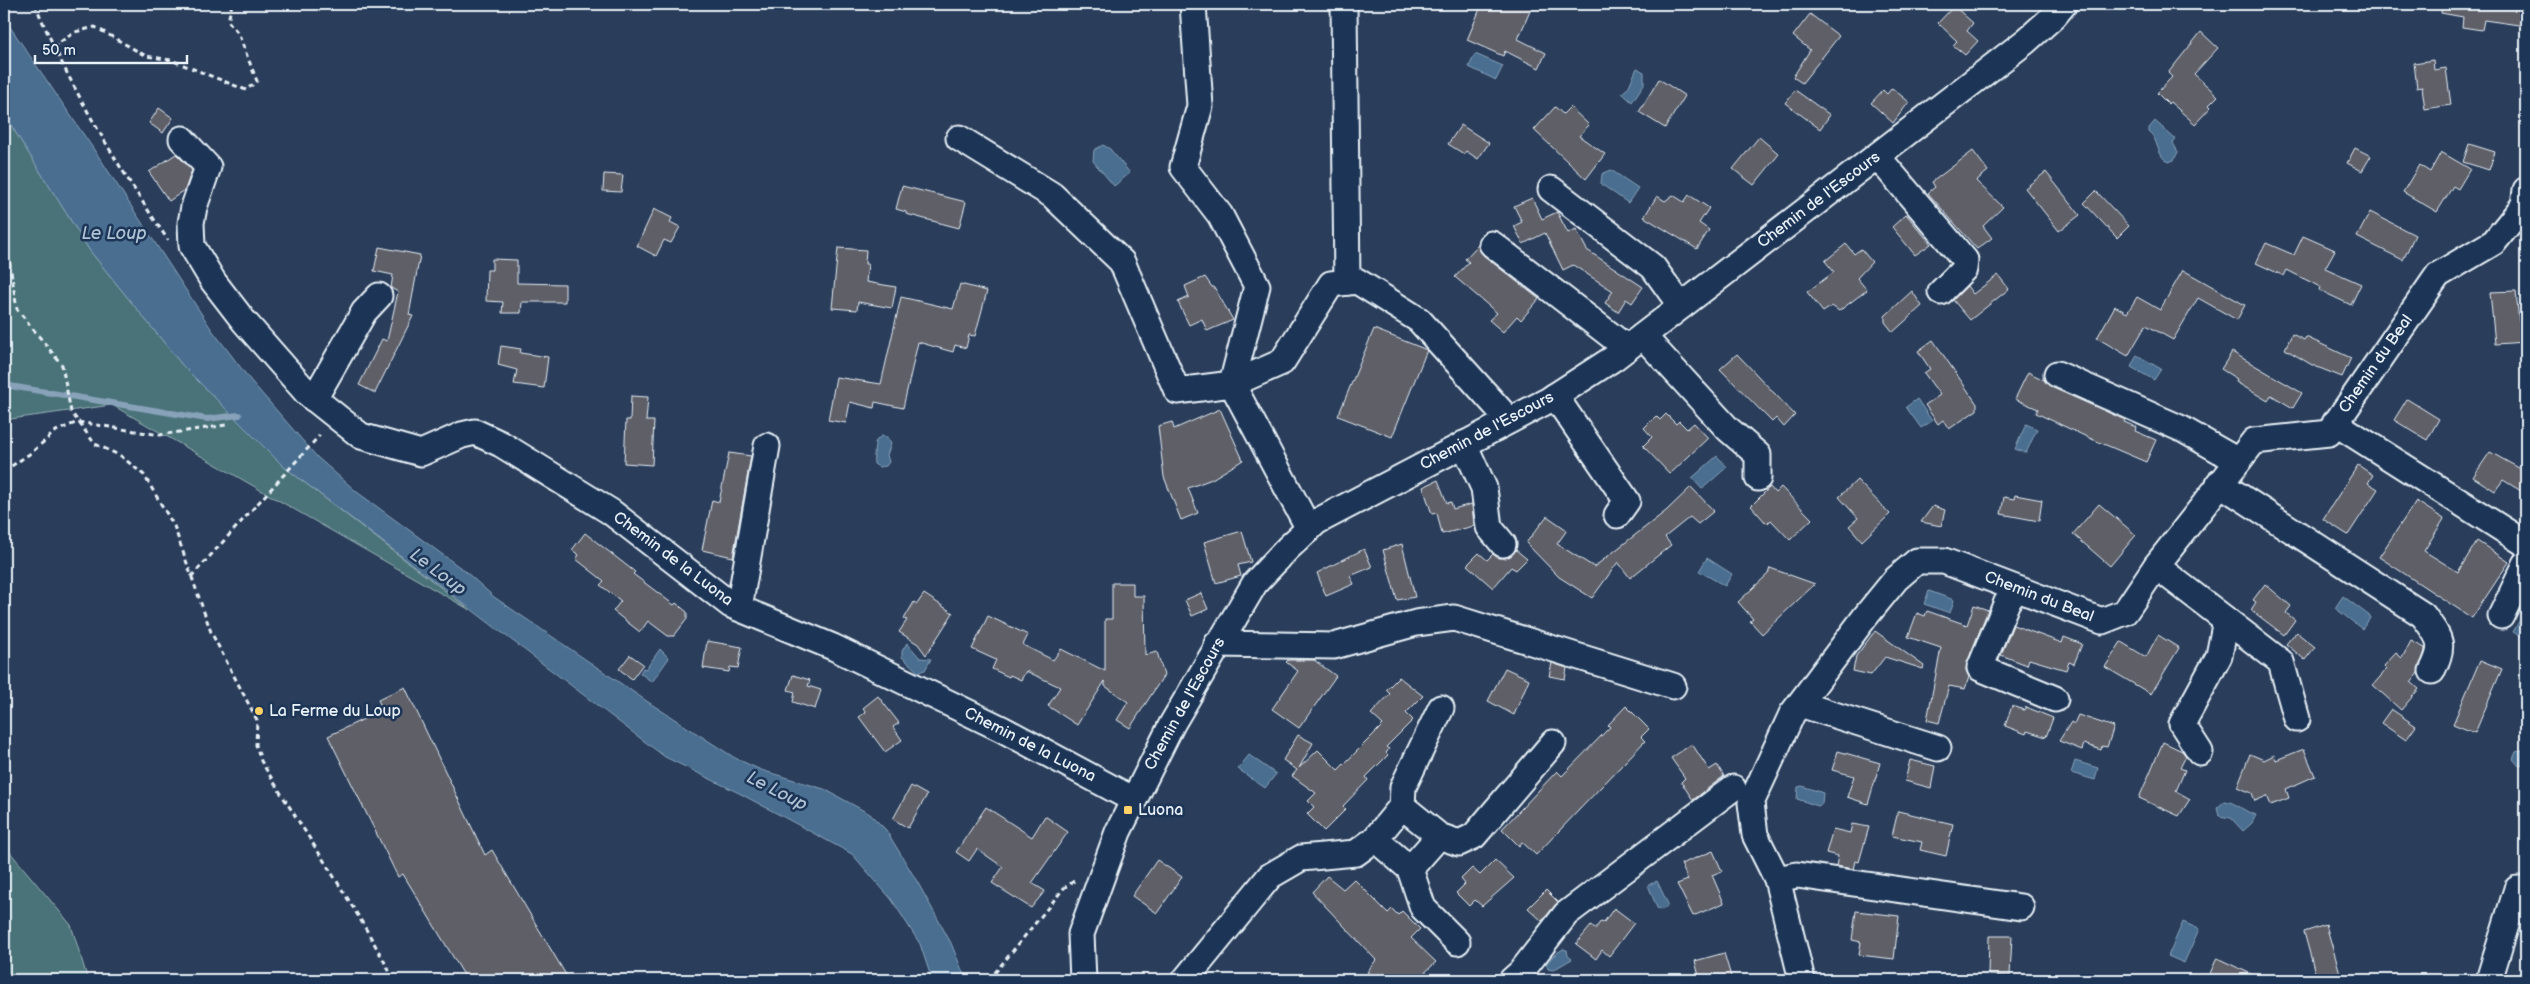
<svg xmlns="http://www.w3.org/2000/svg" width="2530" height="984" viewBox="0 0 2530 984" font-family="'Balsamiq Sans',sans-serif">
	<style>
		.green { fill: #4a7378; stroke: #99b2b8 }
		.water { fill: #486e90; stroke: #88a2ba }
		.lines { fill: none; stroke-linecap: round; stroke-linejoin: round }
		.stream { stroke: #88a2ba; stroke-width: 6 }
		.building { fill: #5e5f68; stroke: #e8f1f8 }
		.minor-casing { stroke: #e8f1f8; stroke-width: 29 }
		.path { stroke: #e8f1f8; stroke-width: 3; stroke-dasharray: 5 4; stroke-linecap: butt }
		.minor { stroke: #1d3557; stroke-width: 25 }
		.poi-dot { fill: #ffd166; stroke: #1d3557; stroke-width: 2 }
		.labels { text-anchor: middle; dominant-baseline: central; stroke-width: 5; stroke-linejoin: round; paint-order: stroke }
		.street-label { font-size: 16px; fill: #e8f1f8; stroke: #1d3557 }
		.poi-label { font-size: 16px; fill: #e8f1f8; stroke: #1d3557; text-anchor: start }
		.water-label { font-size: 18px; font-style: italic; fill: #b0c3d4; stroke: #1d3557 }
	</style>
	<rect width="100%" height="100%" fill="#2a3d5a"/>
	<filter id="ink" filterUnits="userSpaceOnUse"><feTurbulence type="fractalNoise" baseFrequency=".02" numOctaves="2"/><feDisplacementMap in="SourceGraphic" scale="10" xChannelSelector="R" yChannelSelector="G"/><feConvolveMatrix kernelMatrix="1 2 1 2 8 2 1 2 1" color-interpolation-filters="sRGB"/></filter>
	<g filter="url(#ink)">
		<g class="green">
			<polygon points="4,114 90,251 183,366 283,466 470,610 112,405 4,420"/>
			<polygon points="4,845 71,925 88,980 4,980"/>
		</g>
		<g class="water">
			<polygon points="4,18 101,160 212,330 251,381 317,457 357,492 465,571 494,597 648,702 735,758 761,770 824,789 870,814 886,830 918,883 951,943 966,980 932,980 920,944 892,900 852,854 739,793 665,757 283,466 183,366 90,251 4,114"/>
			<polygon points="1475,54 1503,66 1496,80 1469,67"/>
			<polygon points="1637,68 1644,72 1644,84 1632,102 1622,93 1628,88"/>
			<path d="M 2155,121 L 2176,140 L 2173,143 L 2178,152 L 2174,160 L 2169,162 C 2156,157 2159,139 2149,132 L 2149,128 Z"/>
			<polygon points="1103,145 1110,149 1130,173 1114,186 1093,161 1094,150"/>
			<polygon points="1611,170 1638,188 1628,203 1601,184 1602,174"/>
			<polygon points="2137,355 2161,369 2154,380 2131,367"/>
			<polygon points="1917,399 1932,421 1921,428 1906,407"/>
			<polygon points="2026,424 2037,429 2026,453 2015,449"/>
			<path d="M 881,436 L 887,437 L 891,444 L 887,455 L 889,462 L 886,466 L 879,467 L 874,464 C 873,459 875,447 875,442 Z"/>
			<polygon points="1717,456 1727,467 1702,489 1692,478"/>
			<polygon points="1707,558 1732,574 1725,586 1699,571"/>
			<polygon points="1929,591 1954,600 1950,613 1924,604"/>
			<polygon points="2343,596 2371,617 2362,629 2335,608"/>
			<polygon points="2526,609 2526,636 2525,639 2513,632"/>
			<polygon points="907,643 920,658 931,659 925,670 918,672 902,657 902,651"/>
			<polygon points="660,649 669,658 652,682 640,673 643,668 646,669"/>
			<polygon points="2520,750 2526,751 2526,764 2519,766 2513,759 2516,752"/>
			<polygon points="1249,755 1276,774 1265,788 1238,769"/>
			<polygon points="2075,761 2098,768 2095,780 2071,773"/>
			<polygon points="1802,786 1823,793 1822,804 1818,806 1797,799 1798,787"/>
			<path d="M 2225,801 C 2238,803 2244,812 2256,815 L 2252,823 L 2243,831 L 2231,818 L 2219,816 L 2217,808 Z"/>
			<polygon points="1657,881 1668,904 1666,908 1661,910 1657,908 1648,885"/>
			<polygon points="2183,922 2199,929 2184,963 2168,956"/>
			<polygon points="1563,949 1567,950 1568,956 1572,959 1553,970 1548,969 1546,964 1554,955"/>
		</g>
		<g class="lines">
			<polyline class="stream" points="4,385 207,419 239,415"/>
		</g>
		<g class="building">
			<polygon points="1482,4 1533,4 1518,39 1546,53 1539,68 1505,51 1503,56 1467,40"/>
			<polygon points="2442,4 2526,4 2526,26 2484,20 2482,30 2462,27 2463,17 2441,13"/>
			<polygon points="1954,6 1973,23 1967,31 1978,41 1965,55 1953,45 1957,41 1938,23"/>
			<polygon points="1810,14 1839,36 1802,83 1793,77 1810,50 1793,36"/>
			<polygon points="2201,32 2218,48 2194,74 2218,96 2209,105 2211,107 2195,124 2170,102 2168,104 2157,93 2172,77 2168,73"/>
			<polygon points="2433,60 2434,70 2446,68 2451,105 2425,109 2422,87 2417,88 2414,63"/>
			<polygon points="1659,79 1685,96 1665,128 1639,112"/>
			<polygon points="1892,88 1909,102 1893,123 1871,103 1883,90 1887,94"/>
			<polygon points="1795,90 1830,115 1820,129 1785,103"/>
			<polygon points="1555,107 1563,114 1570,107 1589,125 1579,136 1605,154 1586,179 1534,130"/>
			<polygon points="159,108 173,118 163,133 149,123"/>
			<polygon points="1461,125 1489,143 1478,159 1466,151 1464,154 1448,144"/>
			<polygon points="1759,137 1779,154 1754,185 1733,169"/>
			<polygon points="2469,144 2495,152 2489,170 2463,162"/>
			<polygon points="2355,148 2371,156 2362,171 2347,163"/>
			<polygon points="1973,151 1988,171 1976,181 2003,207 1983,226 1992,238 1977,249 1928,193 1935,187 1932,182"/>
			<polygon points="2441,152 2470,169 2458,189 2453,186 2437,212 2403,192 2419,165 2430,172"/>
			<polygon points="176,154 192,170 185,190 169,201 149,172"/>
			<polygon points="2046,172 2080,215 2059,231 2025,188"/>
			<polygon points="604,174 623,175 621,192 603,191"/>
			<polygon points="902,186 966,202 959,228 906,214 906,212 896,209"/>
			<polygon points="2096,191 2129,226 2117,238 2084,203"/>
			<polygon points="1673,195 1684,202 1689,195 1709,208 1699,223 1709,230 1697,249 1644,217 1657,196 1665,201"/>
			<polygon points="1532,198 1542,219 1557,212 1568,233 1576,229 1587,250 1643,287 1632,303 1626,299 1618,312 1605,303 1613,291 1573,265 1563,270 1545,233 1523,244 1514,226 1522,222 1514,206"/>
			<polygon points="654,209 672,218 670,222 680,227 671,243 664,240 656,256 637,246"/>
			<polygon points="2370,212 2415,235 2403,260 2357,237"/>
			<polygon points="1906,214 1931,244 1915,255 1892,227"/>
			<polygon points="2303,236 2335,250 2325,268 2361,284 2351,305 2319,290 2320,287 2287,270 2284,276 2256,263 2266,243 2294,255"/>
			<polygon points="1846,244 1854,254 1861,249 1872,262 1857,278 1867,290 1839,311 1832,306 1823,312 1807,292 1834,272 1825,261"/>
			<polygon points="1478,245 1483,255 1539,299 1521,320 1517,316 1503,332 1489,320 1497,313 1455,277 1469,262 1465,259"/>
			<polygon points="379,247 420,255 409,315 413,316 375,393 359,385 382,339 387,341 398,292 391,288 393,275 374,271"/>
			<polygon points="838,248 866,250 865,264 868,264 866,282 896,287 892,308 858,302 857,310 832,308"/>
			<polygon points="492,259 517,260 517,283 565,284 565,302 522,302 521,313 502,313 503,302 486,301 487,270 492,270"/>
			<polygon points="2183,270 2245,305 2237,320 2198,298 2173,340 2146,325 2128,356 2097,338 2115,306 2127,313 2137,297 2160,310"/>
			<polygon points="1998,275 2009,289 1970,320 1953,300 1967,286 1973,294"/>
			<polygon points="1205,277 1212,287 1214,287 1233,320 1207,331 1202,319 1189,325 1178,302 1189,297 1185,286"/>
			<polygon points="960,284 987,291 975,336 969,335 966,348 955,345 953,352 918,342 903,408 875,402 874,408 850,402 846,423 828,420 836,377 881,384 901,297 953,309"/>
			<polygon points="1912,291 1922,306 1893,332 1885,322 1885,316"/>
			<polygon points="2516,291 2519,322 2526,322 2526,342 2495,344 2490,292"/>
			<polygon points="1374,329 1427,350 1392,437 1338,416"/>
			<polygon points="2292,334 2304,340 2306,337 2351,358 2342,377 2312,365 2285,349"/>
			<polygon points="1933,340 1977,404 1977,410 1949,429 1943,420 1938,424 1925,405 1940,395 1924,373 1930,369 1918,351"/>
			<polygon points="501,346 521,349 520,353 548,357 544,388 514,384 517,370 498,365"/>
			<polygon points="2232,352 2302,393 2293,408 2271,395 2268,401 2236,382 2237,379 2221,369"/>
			<polygon points="1737,354 1795,415 1784,427 1776,418 1772,422 1720,369"/>
			<polygon points="2028,372 2044,380 2051,387 2125,420 2124,422 2136,427 2135,431 2156,440 2146,462 2087,437 2036,413 2038,409 2015,399"/>
			<polygon points="631,396 648,397 646,421 654,421 652,465 624,463 626,420 630,420"/>
			<polygon points="2407,399 2439,419 2427,440 2394,420"/>
			<polygon points="1220,409 1243,460 1212,479 1188,488 1198,513 1181,520 1164,477 1158,426 1172,422 1174,429"/>
			<polygon points="1666,414 1676,424 1679,421 1687,429 1694,423 1708,438 1670,474 1643,446 1652,437 1644,428 1656,416 1660,420"/>
			<polygon points="2490,452 2526,472 2526,494 2503,480 2495,491 2473,477"/>
			<polygon points="729,453 751,456 733,557 702,550 712,500 719,502"/>
			<polygon points="2358,465 2373,475 2368,483 2378,489 2348,535 2323,519"/>
			<polygon points="1438,480 1447,503 1451,502 1453,509 1472,504 1474,526 1442,534 1437,513 1432,514 1423,487"/>
			<polygon points="1857,480 1890,514 1862,541 1849,526 1858,518 1839,497"/>
			<polygon points="1691,487 1714,511 1698,524 1690,517 1665,537 1671,545 1630,578 1618,562 1592,598 1559,577 1526,543 1547,516 1567,530 1557,544 1594,567 1666,511"/>
			<polygon points="1770,487 1775,493 1781,487 1812,519 1790,540 1771,520 1767,524 1751,506"/>
			<polygon points="2015,495 2042,500 2039,521 2001,514 2004,497 2014,499"/>
			<polygon points="2416,501 2444,519 2424,551 2458,572 2477,541 2509,562 2472,618 2379,557"/>
			<polygon points="2099,504 2136,535 2110,566 2073,534"/>
			<polygon points="1933,506 1945,510 1941,526 1921,522"/>
			<polygon points="1242,531 1251,562 1238,565 1241,576 1216,583 1204,542"/>
			<polygon points="585,533 635,572 633,574 674,605 676,603 687,612 687,619 674,636 668,636 648,621 640,632 613,611 621,601 600,585 604,581 576,559 579,555 572,550"/>
			<polygon points="1402,544 1415,597 1397,600 1383,550"/>
			<polygon points="1364,549 1372,567 1350,576 1354,584 1326,596 1317,573"/>
			<polygon points="1516,550 1527,559 1516,570 1511,567 1493,588 1467,565 1479,553 1487,560 1493,554 1498,558 1506,558"/>
			<polygon points="1770,568 1815,584 1762,634 1750,621 1753,619 1738,602 1768,574"/>
			<polygon points="1112,583 1133,583 1133,596 1144,596 1145,655 1157,652 1164,675 1130,728 1117,720 1128,702 1105,686 1105,681 1077,725 1048,706 1060,687 1026,671 1021,680 1010,675 1009,677 992,669 996,660 972,649 988,616 1028,635 1023,645 1053,660 1061,649 1105,671 1105,619 1112,619"/>
			<polygon points="2265,584 2291,606 2286,613 2295,620 2284,635 2251,610 2256,602 2253,600"/>
			<polygon points="1201,593 1208,609 1192,616 1185,600"/>
			<polygon points="924,594 953,613 926,655 918,644 899,632 907,620 904,619 914,602 917,604"/>
			<polygon points="1974,605 1988,610 1967,663 1966,670 1969,677 1965,689 1949,686 1939,723 1927,720 1941,648 1908,637 1917,613 1925,616 1927,611 1967,625"/>
			<polygon points="2013,625 2062,643 2064,637 2082,644 2074,664 2069,662 2066,670 2029,659 2027,665 2001,655"/>
			<polygon points="1875,631 1924,666 1923,669 1885,657 1871,675 1853,671 1856,656"/>
			<polygon points="2296,632 2315,647 2305,660 2286,644"/>
			<polygon points="2158,635 2179,648 2151,694 2105,667 2121,642 2146,657"/>
			<polygon points="707,641 742,647 738,668 730,667 729,672 703,668"/>
			<polygon points="2411,641 2425,648 2425,651 2418,673 2411,682 2419,689 2401,710 2373,685 2387,669 2384,666 2396,653 2402,658"/>
			<polygon points="630,655 643,664 632,679 619,669"/>
			<polygon points="1288,660 1314,660 1336,676 1299,728 1272,709 1298,671 1286,662"/>
			<polygon points="2480,660 2502,669 2475,733 2453,724"/>
			<polygon points="1552,663 1567,668 1565,679 1549,676"/>
			<polygon points="1505,668 1529,679 1514,715 1488,701"/>
			<polygon points="793,675 810,680 808,686 821,690 815,709 793,702 795,692 788,690"/>
			<polygon points="1399,677 1423,696 1406,713 1413,720 1386,747 1389,749 1386,753 1388,755 1366,777 1368,780 1343,806 1346,809 1324,831 1307,814 1314,807 1308,801 1316,793 1292,776 1297,770 1283,760 1298,735 1313,743 1299,768 1318,750 1338,770 1383,725 1371,714 1390,694 1386,690"/>
			<polygon points="405,687 485,855 492,850 569,980 467,980 403,874 398,877 328,736 383,710 378,700"/>
			<polygon points="878,696 899,723 893,727 902,740 885,752 859,717 866,712 863,708"/>
			<polygon points="1626,706 1649,729 1641,737 1645,741 1536,855 1522,842 1519,846 1502,829 1557,771 1562,776 1610,727 1608,725"/>
			<polygon points="2012,706 2024,710 2026,707 2053,718 2046,737 2027,731 2026,734 2005,726"/>
			<polygon points="2391,709 2416,726 2406,740 2381,723"/>
			<polygon points="2078,715 2114,727 2107,747 2102,746 2101,750 2084,744 2082,750 2059,741 2071,722 2074,724"/>
			<polygon points="2163,742 2182,751 2186,756 2180,768 2185,770 2176,791 2190,799 2179,816 2139,798"/>
			<polygon points="1692,744 1709,770 1717,765 1724,776 1693,800 1681,782 1685,778 1671,758"/>
			<polygon points="2304,749 2315,776 2286,789 2289,798 2271,805 2267,796 2255,801 2252,793 2237,787 2250,754 2264,760 2274,755 2276,760"/>
			<polygon points="1838,751 1880,763 1868,804 1847,797 1854,776 1832,770"/>
			<polygon points="1910,760 1935,766 1931,788 1905,781"/>
			<polygon points="911,786 927,795 908,828 893,819"/>
			<polygon points="986,807 1032,837 1045,816 1068,832 1032,883 1045,891 1031,908 992,883 1003,867 977,849 969,861 956,852"/>
			<polygon points="1898,811 1953,824 1946,856 1920,850 1922,842 1892,836"/>
			<polygon points="1852,824 1869,827 1859,862 1855,861 1853,869 1836,866 1838,856 1826,853 1833,829 1850,833"/>
			<polygon points="1713,851 1722,871 1712,875 1724,903 1693,916 1677,884 1688,880 1681,864"/>
			<polygon points="1157,860 1182,877 1157,913 1132,896"/>
			<polygon points="1495,860 1514,878 1482,906 1475,900 1469,906 1456,893 1465,884 1461,879 1472,868 1480,875"/>
			<polygon points="1327,876 1343,889 1354,879 1388,913 1392,909 1398,915 1402,911 1420,929 1411,938 1436,962 1417,980 1378,980 1367,972 1376,960 1312,892"/>
			<polygon points="1546,890 1558,902 1542,921 1528,908"/>
			<polygon points="1614,908 1634,923 1609,956 1602,950 1596,959 1576,944 1591,926 1595,929 1601,921 1604,922"/>
			<polygon points="1856,911 1899,916 1894,959 1859,955 1861,942 1852,940"/>
			<polygon points="2326,925 2342,980 2317,980 2304,932"/>
			<polygon points="1989,936 2012,936 2010,976 1988,975"/>
			<polygon points="1724,953 1732,980 1700,980 1695,961"/>
			<polygon points="2217,958 2264,980 2207,980"/>
		</g>
		<g class="lines">
			<defs>
				<g id="minor">
					<polyline points="1193,4 1200,106 1183,167 1220,215 1257,286 1232,384 1282,362 1331,284 1357,281 1419,320 1509,420"/>
					<polyline points="1344,4 1347,282"/>
					<polyline points="959,138 1052,195 1122,262 1177,391 1232,384 1309,529"/>
					<polyline points="182,139 208,167 194,207 191,223 192,246 213,281 243,320 307,393 361,436 421,453 462,435 475,432 501,444 611,512 731,605 833,647 1002,729 1134,800"/>
					<polyline points="1877,156 1965,260 1964,269 1941,292"/>
					<polyline points="1551,189 1653,267 1681,306"/>
					<polyline points="1492,244 1627,348"/>
					<polyline points="1643,336 1728,429 1758,455 1758,478"/>
					<polyline points="2057,374 2182,429 2238,461"/>
					<polyline points="1555,396 1627,501 1617,515"/>
					<polyline points="314,399 364,312 379,296"/>
					<polyline points="2335,423 2526,544"/>
					<polyline points="1464,444 1484,488 1489,527 1503,544"/>
					<path d="M 2219,483 L 2423,615 C 2440,639 2446,643 2432,671"/>
					<polyline points="2156,566 2281,662 2297,719"/>
					<polyline points="2017,589 2007,602 1980,668 2055,699"/>
					<polyline points="739,608 767,446"/>
					<polyline points="2501,616 2526,564"/>
					<polyline points="1217,644 1334,646 1416,623 1454,618 1673,686"/>
					<polyline points="1800,704 1938,748"/>
					<polyline points="2200,752 2182,724 2219,656 2226,620"/>
					<polyline points="1402,806 1403,787 1441,708"/>
					<polyline points="1439,836 1410,869 1423,908 1457,942"/>
					<polyline points="1375,839 1410,869"/>
					<polyline points="1777,879 1797,875 2021,907"/>
					<polyline points="1083,980 1081,934 1118,832 1172,724 1255,583 1288,548 1316,522 1549,400 1614,358 2026,41 2054,16 2064,4"/>
					<polyline points="1185,980 1270,876 1301,858 1356,853 1375,839 1402,806 1439,836 1459,843 1474,836 1553,743"/>
					<polyline points="1512,980 1521,972 1566,914 1733,788"/>
					<polyline points="1802,980 1777,879 1755,835 1751,803 1792,714 1865,617 1896,579 1917,561 1944,561 2102,621 2125,612 2156,566 2254,441 2329,433 2438,275 2494,242 2524,205 2526,190"/>
					<polyline points="2489,980 2517,889 2526,889"/>
				</g>
			</defs>
			<use href="#minor" class="minor-casing"/>
			<g class="path">
				<path d="M 35,4 C 70,88 117,165 168,240"/>
				<polyline points="53,47 75,32 95,27 146,56 171,60 246,90 257,81 238,33 228,21 232,4"/>
				<path d="M 4,227 L 17,309 L 62,365 L 71,412 L 95,444 L 121,456 L 144,475 L 174,526 L 211,632 L 257,720 L 256,745 L 261,761 C 305,834 355,904 394,980"/>
				<polyline points="4,471 31,453 56,431 78,422 160,435 226,425"/>
				<polyline points="191,577 320,435"/>
				<polyline points="989,980 1064,888 1077,879"/>
			</g>
			<use href="#minor" class="minor"/>
		</g>
	</g>
	<g class="poi-dot">
		<circle cx="259" cy="711" r="5"/>
		<rect x="1123" y="805" width="10" height="10" rx="2.5"/>
	</g>
	<g class="labels">
		<g class="street-label">
			<text transform="translate(1819 200) rotate(-37)">Chemin de l'Escours</text>
			<text transform="translate(2376 364) rotate(-55)">Chemin du Beal</text>
			<text transform="translate(1487 431) rotate(-28)">Chemin de l'Escours</text>
			<text transform="translate(673 559) rotate(37)">Chemin de la Luona</text>
			<text transform="translate(2039 597) rotate(21)">Chemin du Beal</text>
			<text transform="translate(1185 704) rotate(-61)">Chemin de l'Escours</text>
			<text transform="translate(1030 745) rotate(27)">Chemin de la Luona</text>
		</g>
		<g class="poi-label">
			<text x="269" y="711">La Ferme du Loup</text>
			<text x="1138" y="810">Luona</text>
		</g>
		<g class="water-label">
			<text x="114" y="233">Le Loup</text>
			<text transform="translate(438 572) rotate(37)">Le Loup</text>
			<text transform="translate(777 791) rotate(27)">Le Loup</text>
		</g>
	</g>
	<rect width="2530" height="984" fill="none" stroke="#1d3557" stroke-width="20"/>
	<rect x="10" y="10" width="2510" height="964" fill="none" stroke="#e8f1f8" stroke-width="2" filter="url(#ink)"/>
	<path d="M35 55v8h152v-8" fill="none" stroke="#e8f1f8" stroke-width="2.5"/>
	<text x="42" y="55" font-size="15" fill="#e8f1f8" stroke="#1d3557" stroke-width="4" paint-order="stroke">50 m</text>
</svg>
